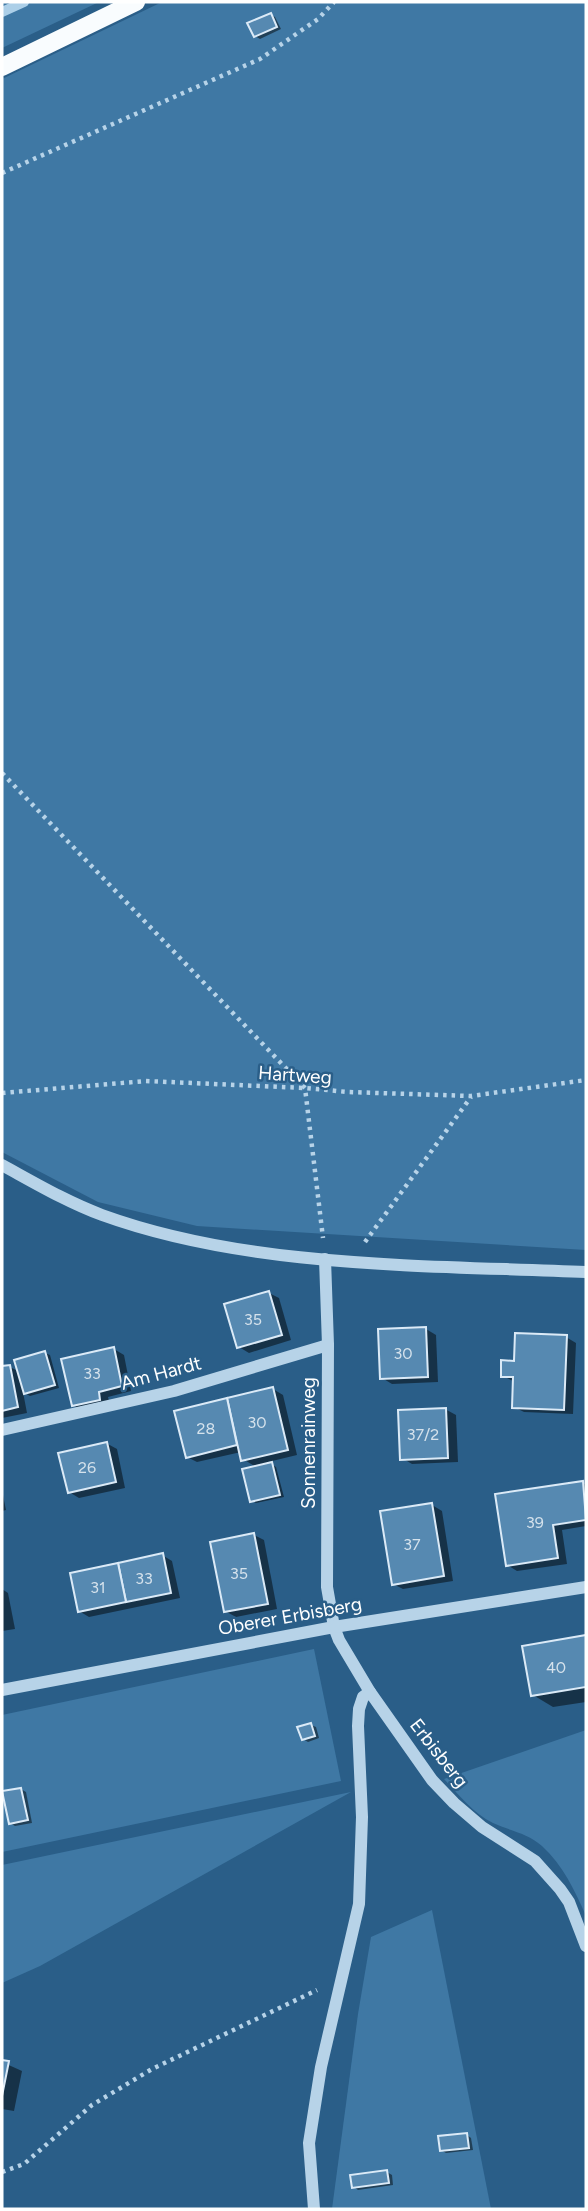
<svg xmlns="http://www.w3.org/2000/svg" width="588" height="2211" viewBox="0 0 588 2211" font-family="Figtree,sans-serif">
	<style>
		.green { fill: #3f78a4 }
		.shadow { fill: #0007 }
		.lines { fill: none; stroke-linecap: round; stroke-linejoin: round }
		.stream { stroke: #accfe8; stroke-width: 10 }
		.building { fill: #5689b1; stroke: #dbeaf7; stroke-width: 2 }
		.path { stroke: #b7d3e8; stroke-width: 4.5; stroke-dasharray: 3.5 5; stroke-linecap: butt }
		.minor { stroke: #b7d3e8; stroke-width: 12 }
		.major { stroke: #f9fcfe; stroke-width: 18 }
		.labels { text-anchor: middle; dominant-baseline: central; stroke-width: 5; stroke-linejoin: round; paint-order: stroke }
		.number-label { font-size: 16px; fill: #d5e2ec }
		.street-label { font-size: 19px; fill: #fff; stroke: #2a5e88 }
	</style>
	<rect width="100%" height="100%" fill="#2a5e88"/>
	<g class="green">
		<polygon points="2,2 99,2 2,48"/>
		<polygon points="162,2 586,2 586,1250 197,1226 98,1202 2,1152 2,79"/>
		<polygon points="314,1649 341,1781 2,1852 2,1715"/>
		<path d="M 586,1730 L 586,1916 C 575,1891 563,1865 542,1846 C 528,1833 510,1831 493,1823 C 473,1813 459,1795 444,1779 Z"/>
		<polygon points="351,1792 40,1966 2,1983 2,1865"/>
		<polygon points="432,1910 491,2209 332,2209 358,2014 371,1937"/>
	</g>
	<g class="shadow">
		<polygon points="270,14 275,17 281,29 260,39 255,36"/>
		<polygon points="269,1293 279,1298 291,1340 249,1353 239,1347"/>
		<polygon points="426,1329 436,1335 438,1382 392,1384 382,1378"/>
		<polygon points="566,1337 576,1343 573,1414 524,1412 514,1407 515,1382 503,1376 515,1363"/>
		<polygon points="114,1349 124,1355 131,1391 108,1397 110,1405 83,1411 73,1405"/>
		<polygon points="45,1353 50,1355 59,1388 30,1396 23,1392 27,1413 2,1418 2,1368 10,1367 20,1372"/>
		<polygon points="273,1389 283,1395 297,1455 268,1462 276,1467 284,1497 256,1503 252,1501 256,1467 243,1459 241,1452 197,1462 187,1457 176,1412"/>
		<polygon points="445,1409 456,1415 458,1462 412,1464 402,1458"/>
		<polygon points="106,1443 117,1449 125,1488 79,1498 69,1492"/>
		<polygon points="583,1483 586,1485 586,1526 562,1530 567,1564 517,1571 507,1565"/>
		<polygon points="2,1490 6,1510 2,1511"/>
		<polygon points="432,1505 442,1511 453,1581 403,1589 393,1584"/>
		<polygon points="254,1535 264,1540 277,1609 236,1617 225,1611"/>
		<polygon points="162,1555 172,1561 180,1598 89,1617 79,1611"/>
		<polygon points="2,1589 8,1593 15,1629 2,1631"/>
		<polygon points="586,1637 586,1702 553,1707 533,1695 524,1648"/>
		<polygon points="311,1725 316,1727 319,1738 308,1742 303,1739"/>
		<polygon points="21,1789 26,1792 32,1823 15,1826 10,1823"/>
		<polygon points="2,2062 22,2071 14,2111 2,2109"/>
		<polygon points="467,2135 471,2138 473,2150 446,2153 441,2150"/>
		<polygon points="387,2172 392,2175 393,2185 358,2190 354,2187"/>
	</g>
	<g class="lines">
		<polyline class="stream" points="2,12 24,2"/>
	</g>
	<g class="building">
		<polygon points="271,13 277,27 254,37 247,23"/>
		<polygon points="269,1291 282,1335 237,1348 224,1304"/>
		<polygon points="426,1327 428,1377 380,1379 378,1329"/>
		<polygon points="515,1333 567,1335 564,1410 512,1408 513,1377 501,1377 501,1360 514,1361"/>
		<polygon points="114,1347 122,1386 99,1392 100,1400 72,1406 61,1359"/>
		<polygon points="45,1351 55,1385 24,1394 14,1360"/>
		<polygon points="10,1365 18,1407 2,1411 2,1366"/>
		<polygon points="273,1387 288,1450 241,1461 227,1398"/>
		<polygon points="227,1398 237,1445 186,1458 174,1411"/>
		<polygon points="446,1408 448,1458 400,1460 398,1410"/>
		<polygon points="107,1442 116,1482 68,1493 58,1453"/>
		<polygon points="272,1462 280,1495 250,1502 242,1469"/>
		<polygon points="583,1481 586,1520 553,1525 558,1558 506,1566 495,1494"/>
		<polygon points="432,1503 444,1576 392,1585 380,1511"/>
		<polygon points="254,1533 268,1604 224,1612 210,1542"/>
		<polygon points="163,1553 171,1593 126,1602 118,1563"/>
		<polygon points="118,1563 126,1602 78,1612 70,1573"/>
		<polygon points="586,1635 586,1687 531,1696 522,1646"/>
		<polygon points="311,1723 315,1736 302,1740 297,1727"/>
		<polygon points="21,1788 28,1820 9,1824 2,1791"/>
		<polygon points="2,2060 9,2061 2,2096"/>
		<polygon points="467,2133 469,2148 440,2151 438,2136"/>
		<polygon points="387,2170 389,2183 352,2188 350,2175"/>
	</g>
	<g class="lines">
		<g class="path">
			<polyline points="2,173 260,59 318,19 334,2"/>
			<polyline points="2,773 305,1088 323,1238"/>
			<polyline points="2,1093 146,1081 305,1088 348,1092 471,1096 586,1080"/>
			<polyline points="365,1242 471,1097"/>
			<polyline points="2,2172 24,2164 92,2105 152,2069 317,1990"/>
		</g>
		<g class="minor">
			<path d="M 2,1165 C 35,1183 67,1202 102,1215 C 251,1269 429,1265 586,1272"/>
			<polyline points="325,1259 328,1345 327,1587 334,1627 339,1640 370,1692 432,1780 454,1803 482,1827 535,1861 560,1889 569,1902 586,1946"/>
			<polyline points="2,1430 174,1391 328,1345"/>
			<polyline points="2,1690 334,1627 586,1587"/>
			<polyline points="314,2209 309,2143 321,2067 359,1904 362,1817 358,1726 359,1709 363,1697 370,1692"/>
		</g>
		<polyline class="major" points="2,67 136,2"/>
	</g>
	<g class="labels">
		<g class="number-label">
			<text x="253" y="1319">35</text>
			<text x="403" y="1353">30</text>
			<text x="92" y="1373">33</text>
			<text x="257" y="1422">30</text>
			<text x="206" y="1428">28</text>
			<text x="423" y="1434">37/2</text>
			<text x="87" y="1467">26</text>
			<text x="535" y="1522">39</text>
			<text x="412" y="1544">37</text>
			<text x="239" y="1573">35</text>
			<text x="144" y="1578">33</text>
			<text x="98" y="1587">31</text>
			<text x="556" y="1667">40</text>
		</g>
		<g class="street-label">
			<text transform="translate(295 1075) rotate(4)">Hartweg</text>
			<text transform="translate(161 1373) rotate(-15)">Am Hardt</text>
			<text transform="translate(308 1443) rotate(-90)">Sonnenrainweg</text>
			<text transform="translate(290 1616) rotate(-10)">Oberer Erbisberg</text>
			<text transform="translate(439 1753) rotate(52)">Erbisberg</text>
		</g>
	</g>
	<rect width="588" height="2211" fill="none" stroke="#ffffff" stroke-width="7"/>
</svg>
